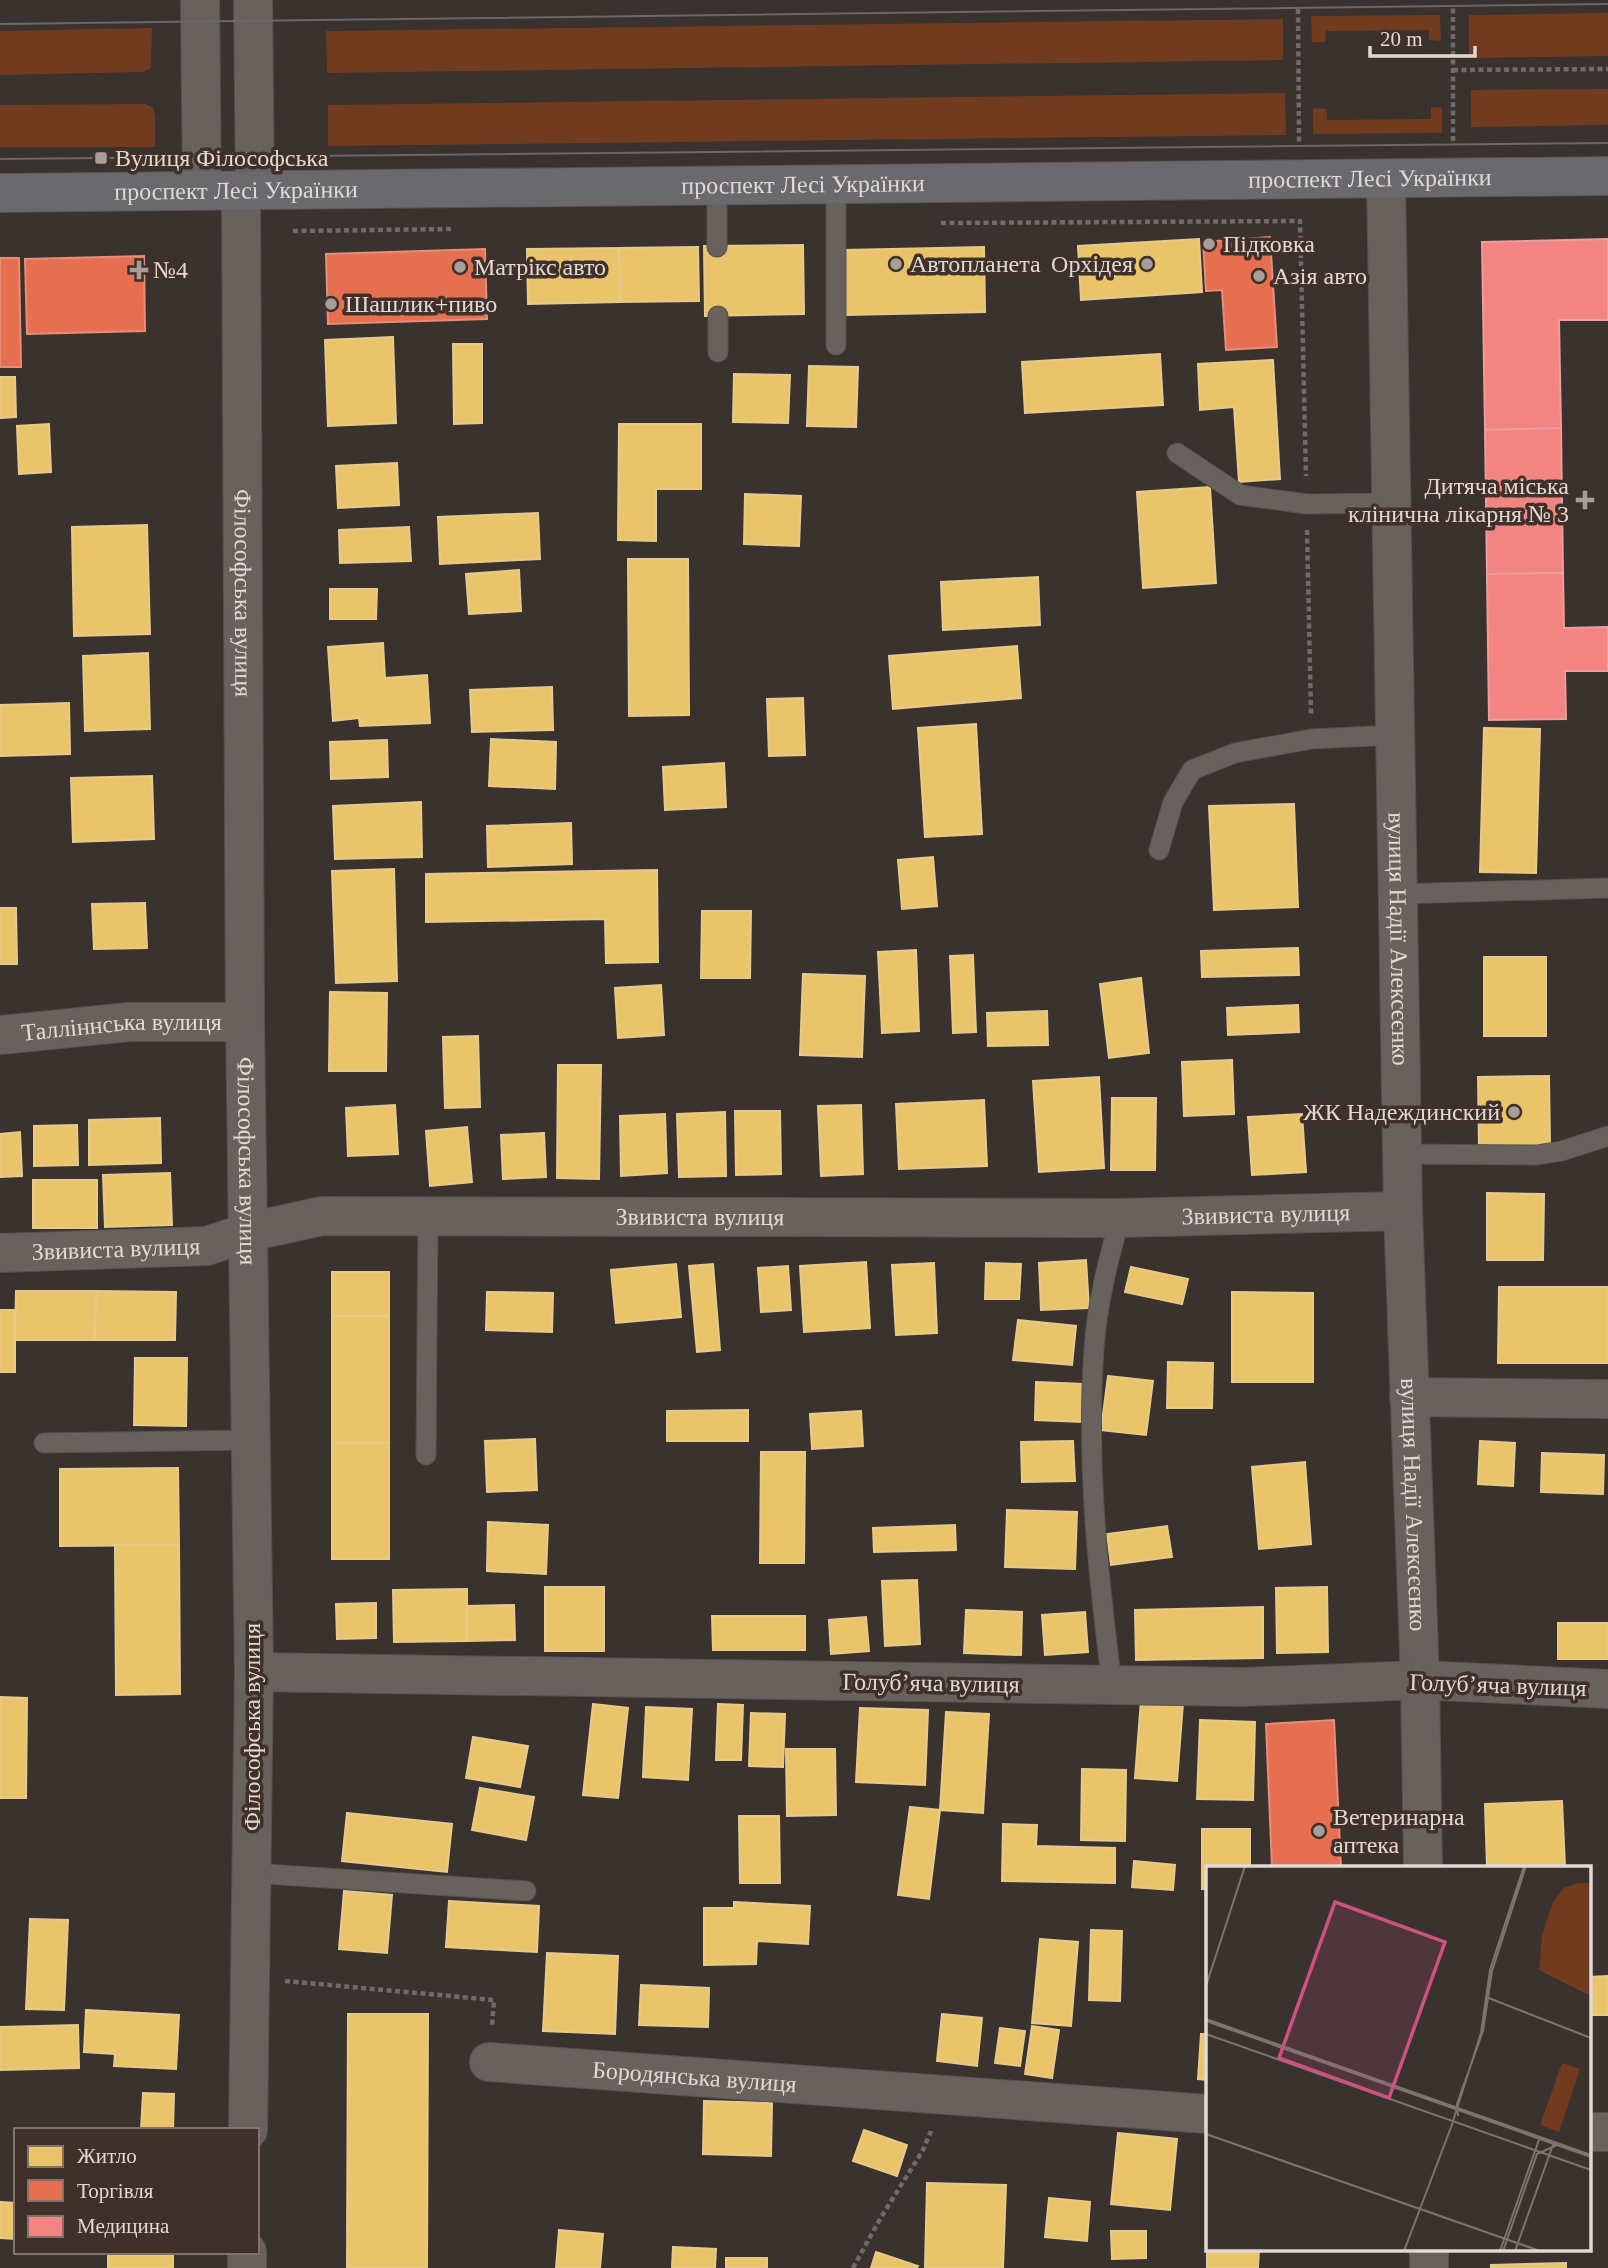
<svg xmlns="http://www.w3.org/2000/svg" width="1608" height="2268" viewBox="0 0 1608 2268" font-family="'Times New Roman',serif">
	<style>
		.green { fill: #713b1f }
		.homes { fill: #e9c46a; stroke: #e7ca8a; stroke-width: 2 }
		.shops { fill: #e76f51; stroke: #e68e78; stroke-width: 2 }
		.health { fill: #f28482; stroke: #ed9d9b; stroke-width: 2 }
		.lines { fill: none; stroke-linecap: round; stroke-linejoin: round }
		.service-casing { stroke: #58504d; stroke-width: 21 }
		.minor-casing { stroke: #58504d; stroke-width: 40 }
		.primary-casing { stroke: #58504d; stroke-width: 40 }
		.path { stroke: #706b68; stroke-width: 4.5; stroke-dasharray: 5 3.5; stroke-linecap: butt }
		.service { stroke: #68625f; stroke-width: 19 }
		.minor { stroke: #68625f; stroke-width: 38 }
		.primary { stroke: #6a696d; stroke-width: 38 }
		.tram { stroke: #6d6865; stroke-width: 2 }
		.poi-dot { fill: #a79e9a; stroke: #3f3029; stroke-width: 2.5 }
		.labels { text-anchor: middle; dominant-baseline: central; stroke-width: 7; stroke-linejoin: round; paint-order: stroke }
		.poi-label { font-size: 24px; fill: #e2d8d4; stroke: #3f3029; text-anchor: start }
		.street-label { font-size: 24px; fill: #e2d8d4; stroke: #3f3029 }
		.inset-road { fill: none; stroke: #7d7470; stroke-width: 2 }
		.view { fill: #cc527f; fill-opacity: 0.15; stroke: #cc527f; stroke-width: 3.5 }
		.inset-edge { fill: none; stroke: #e2d8d4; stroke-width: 3.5 }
	</style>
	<rect width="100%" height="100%" fill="#3a322e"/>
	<g class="green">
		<polygon points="1608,13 1608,56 1469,58 1469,15"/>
		<polygon points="1440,15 1441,41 1429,40 1429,30 1326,31 1325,42 1312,42 1311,16"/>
		<polygon points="1283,19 1283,60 327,73 326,31"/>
		<polygon points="152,28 151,68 143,72 0,75 0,31"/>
		<polygon points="1608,89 1608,125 1471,127 1471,90"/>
		<polygon points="1285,93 1286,135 328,146 328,105"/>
		<polygon points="145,104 153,108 155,116 155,147 0,147 0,105"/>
		<polygon points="1431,107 1442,108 1442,133 1313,134 1313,108 1326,109 1327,120 1431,119"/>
	</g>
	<g class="homes">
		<polygon points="1199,239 1202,292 1081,300 1078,246"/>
		<polygon points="803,245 804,314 705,316 704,246"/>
		<polygon points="698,247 699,301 620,302 619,248"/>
		<polygon points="984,247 985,312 846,315 845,250"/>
		<polygon points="619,248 620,302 528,304 527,249"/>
		<polygon points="393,337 396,423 328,426 325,340"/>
		<polygon points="453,344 482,344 482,423 454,424"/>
		<polygon points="1160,354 1163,405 1025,413 1022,362"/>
		<polygon points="1273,360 1280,479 1239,482 1234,407 1200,410 1198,364"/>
		<polygon points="809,366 858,367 856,427 807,426"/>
		<polygon points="734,374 790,375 788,423 733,422"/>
		<polygon points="0,377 15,377 16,417 0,418"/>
		<polygon points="49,424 51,472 19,474 17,426"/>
		<polygon points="619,424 701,424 701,489 656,489 656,541 618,540"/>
		<polygon points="397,463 399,505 338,508 336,466"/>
		<polygon points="1210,487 1216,583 1143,588 1137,492"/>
		<polygon points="745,494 801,496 799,546 744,544"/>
		<polygon points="538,513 540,559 440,564 438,517"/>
		<polygon points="147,525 150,634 74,636 72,527"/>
		<polygon points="409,527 411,561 340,563 339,530"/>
		<polygon points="628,559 688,559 689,715 629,716"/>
		<polygon points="519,570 521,611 469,614 466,574"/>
		<polygon points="1038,577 1040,625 943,630 941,582"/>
		<polygon points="330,589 377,589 376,619 330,619"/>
		<polygon points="383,643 385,678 427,675 430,723 360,726 359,718 333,721 328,647"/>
		<polygon points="1017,646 1021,698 893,709 889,656"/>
		<polygon points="148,653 150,729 85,731 83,656"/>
		<polygon points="552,687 553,730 472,732 470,690"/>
		<polygon points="803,698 805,755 769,756 767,699"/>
		<polygon points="69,703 70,754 0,756 0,705"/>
		<polygon points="976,724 982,834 925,837 918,728"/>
		<polygon points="1484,728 1540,729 1536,873 1480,872"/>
		<polygon points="491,739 556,742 555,789 489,786"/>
		<polygon points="387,740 388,777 331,779 330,742"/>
		<polygon points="724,763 726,807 665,810 663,767"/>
		<polygon points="152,776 154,839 73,842 71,778"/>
		<polygon points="421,802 422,857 335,859 333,806"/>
		<polygon points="1294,804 1298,907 1214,910 1209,806"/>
		<polygon points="571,823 572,864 488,867 487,826"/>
		<polygon points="933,857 937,906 902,909 898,860"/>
		<polygon points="394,869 397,981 336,983 332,871"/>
		<polygon points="657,870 658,962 606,963 605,919 426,922 426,874"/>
		<polygon points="145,903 147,948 94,949 92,904"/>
		<polygon points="0,908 16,908 17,964 0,964"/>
		<polygon points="702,911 751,911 750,978 701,978"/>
		<polygon points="1298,948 1299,975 1202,977 1201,951"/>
		<polygon points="916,950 919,1031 882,1033 878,952"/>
		<polygon points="973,955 976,1032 953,1033 950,956"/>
		<rect x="1484" y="957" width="62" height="79"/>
		<polygon points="803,974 865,976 862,1057 800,1055"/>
		<polygon points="1141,978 1149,1053 1109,1058 1100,984"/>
		<polygon points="661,985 664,1035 618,1038 615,988"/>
		<polygon points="330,992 387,993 386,1071 329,1071"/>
		<polygon points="1298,1005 1299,1032 1228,1035 1227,1008"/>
		<polygon points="1047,1011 1048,1045 988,1046 987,1013"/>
		<polygon points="478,1036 480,1107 445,1108 443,1037"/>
		<polygon points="1232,1060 1234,1114 1184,1116 1182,1062"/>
		<polygon points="558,1065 601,1065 599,1179 557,1178"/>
		<polygon points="1549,1076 1550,1146 1479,1148 1478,1077"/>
		<polygon points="1099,1077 1104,1168 1039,1172 1033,1081"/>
		<polygon points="1112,1098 1156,1098 1155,1170 1111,1170"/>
		<polygon points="984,1100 987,1166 899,1169 896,1104"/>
		<polygon points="395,1105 398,1154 348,1156 346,1108"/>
		<polygon points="861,1105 863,1174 821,1176 818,1106"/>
		<polygon points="735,1111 780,1111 781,1174 736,1175"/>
		<polygon points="725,1112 726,1176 679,1177 677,1114"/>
		<polygon points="665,1114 667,1173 621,1176 620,1116"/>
		<polygon points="1302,1114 1306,1172 1252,1175 1248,1117"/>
		<polygon points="160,1118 161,1163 89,1165 89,1120"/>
		<polygon points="77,1125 78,1165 34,1166 34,1126"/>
		<polygon points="467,1127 472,1182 430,1186 426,1131"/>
		<polygon points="20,1132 22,1176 0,1177 0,1134"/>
		<polygon points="544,1133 546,1177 503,1179 501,1135"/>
		<polygon points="170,1173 172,1225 105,1227 103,1175"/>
		<rect x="33" y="1180" width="64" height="48"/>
		<polygon points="1487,1193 1544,1194 1543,1260 1487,1260"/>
		<polygon points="1086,1260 1089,1308 1041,1310 1039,1263"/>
		<polygon points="866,1262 870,1328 804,1332 800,1266"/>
		<polygon points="934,1263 937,1333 896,1335 892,1265"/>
		<polygon points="986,1263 1021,1264 1019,1299 985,1299"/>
		<polygon points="676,1264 681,1317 616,1323 611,1270"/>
		<polygon points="713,1264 720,1350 697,1352 689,1266"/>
		<polygon points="788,1266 791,1310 761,1312 758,1268"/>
		<polygon points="1131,1267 1188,1279 1182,1304 1125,1292"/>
		<rect x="332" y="1272" width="57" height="44"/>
		<polygon points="1499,1287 1608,1287 1608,1363 1498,1363"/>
		<polygon points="16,1291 96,1291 95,1340 15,1340"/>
		<polygon points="96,1291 176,1292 175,1340 95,1340"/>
		<polygon points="487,1292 553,1293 552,1332 486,1330"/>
		<polygon points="1232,1292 1313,1293 1313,1382 1232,1382"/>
		<rect x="0" y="1310" width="15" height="62"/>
		<rect x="332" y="1316" width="57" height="127"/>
		<polygon points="1018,1320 1076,1326 1072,1365 1013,1360"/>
		<polygon points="135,1358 187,1358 186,1426 134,1425"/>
		<polygon points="1168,1362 1213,1363 1212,1408 1167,1408"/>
		<polygon points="1108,1376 1153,1381 1146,1435 1101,1430"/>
		<polygon points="1036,1382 1084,1384 1083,1422 1035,1420"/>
		<polygon points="748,1410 748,1441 667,1441 667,1411"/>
		<polygon points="861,1411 863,1446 812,1449 810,1414"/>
		<polygon points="535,1439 537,1490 487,1492 485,1441"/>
		<polygon points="1073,1441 1075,1481 1022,1482 1021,1442"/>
		<polygon points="1480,1441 1515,1443 1513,1486 1478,1484"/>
		<rect x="332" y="1443" width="57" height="116"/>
		<polygon points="761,1452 805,1452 804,1563 760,1563"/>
		<polygon points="1542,1453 1604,1455 1603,1494 1541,1492"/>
		<polygon points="1305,1462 1311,1544 1259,1549 1252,1467"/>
		<polygon points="178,1468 179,1545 60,1546 60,1469"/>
		<polygon points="1007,1510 1077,1512 1075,1569 1005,1567"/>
		<polygon points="488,1522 548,1525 546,1574 487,1571"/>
		<polygon points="955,1525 956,1550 874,1552 873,1528"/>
		<polygon points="1167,1526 1172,1557 1111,1565 1107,1534"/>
		<polygon points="115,1545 179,1545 180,1694 116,1695"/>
		<polygon points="917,1580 920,1644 885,1646 882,1581"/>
		<rect x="545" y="1587" width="59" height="64"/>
		<polygon points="1327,1587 1328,1652 1277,1653 1276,1588"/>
		<polygon points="467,1589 467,1641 394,1642 393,1590"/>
		<polygon points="376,1603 376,1638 337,1639 336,1604"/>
		<polygon points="514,1605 515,1640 467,1641 467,1606"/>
		<polygon points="1263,1607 1263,1658 1136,1660 1135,1610"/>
		<polygon points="966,1610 1022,1612 1021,1655 964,1653"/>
		<polygon points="1085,1612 1088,1652 1045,1655 1042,1615"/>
		<polygon points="712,1616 805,1616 805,1650 713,1650"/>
		<polygon points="866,1617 869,1651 831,1654 829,1620"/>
		<rect x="1558" y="1623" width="50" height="36"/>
		<polygon points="0,1697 27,1698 26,1798 0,1798"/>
		<polygon points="1141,1700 1183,1703 1177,1781 1135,1778"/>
		<polygon points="593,1704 628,1708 618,1798 583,1795"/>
		<polygon points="718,1704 743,1705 741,1760 716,1760"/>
		<polygon points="646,1707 692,1709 688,1780 643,1777"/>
		<polygon points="860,1708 928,1710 925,1785 856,1782"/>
		<polygon points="946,1712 989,1714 983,1813 940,1810"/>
		<polygon points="751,1713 785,1714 783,1767 749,1766"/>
		<polygon points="1200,1720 1255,1722 1253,1800 1197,1799"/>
		<polygon points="473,1737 528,1746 520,1787 466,1778"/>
		<polygon points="786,1749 835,1749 836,1815 787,1816"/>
		<polygon points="1082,1769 1126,1770 1125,1841 1081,1840"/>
		<polygon points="480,1788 534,1797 526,1840 472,1830"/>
		<polygon points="1562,1801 1565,1867 1487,1867 1485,1804"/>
		<polygon points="910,1807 940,1810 929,1899 898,1895"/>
		<polygon points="347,1813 452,1824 447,1872 342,1861"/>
		<polygon points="739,1816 779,1816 780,1883 740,1883"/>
		<polygon points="1003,1824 1037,1825 1036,1846 1115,1848 1115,1883 1002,1881"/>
		<polygon points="1202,1829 1250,1829 1250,1867 1207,1867 1207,1889 1202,1889"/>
		<polygon points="1134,1861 1175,1865 1173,1890 1132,1887"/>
		<polygon points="344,1891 392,1895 387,1953 339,1949"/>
		<polygon points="449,1901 539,1906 537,1952 446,1947"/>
		<polygon points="734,1902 810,1906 808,1944 757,1941 756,1964 704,1965 704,1908 734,1908"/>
		<polygon points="30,1919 68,1920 64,2010 26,2009"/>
		<polygon points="1091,1930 1122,1931 1120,2001 1089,2000"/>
		<polygon points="1040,1939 1078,1942 1071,2026 1032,2023"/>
		<polygon points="547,1953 618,1956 615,2034 543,2031"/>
		<polygon points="1608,1976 1608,2015 1589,2015 1589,1977"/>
		<polygon points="641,1985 709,1988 708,2027 639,2025"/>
		<polygon points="86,2010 179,2015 176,2069 114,2066 115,2054 84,2052"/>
		<polygon points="348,2014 428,2014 427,2268 347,2268"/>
		<polygon points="942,2014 982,2018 977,2066 937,2061"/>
		<polygon points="78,2025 79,2068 0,2070 0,2027"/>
		<polygon points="1032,2026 1059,2030 1052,2078 1025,2074"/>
		<polygon points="1000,2028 1025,2031 1020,2066 995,2063"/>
		<polygon points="1201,2034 1207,2034 1207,2080 1198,2079"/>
		<polygon points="143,2093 174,2094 173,2130 141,2130"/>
		<polygon points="704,2101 772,2103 771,2156 703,2154"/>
		<polygon points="864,2130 907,2145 897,2176 853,2161"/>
		<polygon points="1118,2133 1177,2139 1170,2210 1111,2204"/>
		<polygon points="927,2183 1006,2185 1003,2268 925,2268"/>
		<polygon points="1049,2198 1090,2202 1087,2241 1045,2237"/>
		<polygon points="0,2202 16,2203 16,2239 0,2238"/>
		<polygon points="559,2230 603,2234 600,2268 556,2268"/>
		<polygon points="1111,2231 1146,2231 1146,2258 1112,2259"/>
		<polygon points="673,2247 716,2249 715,2268 672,2268"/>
		<polygon points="1207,2249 1259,2249 1258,2268 1207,2268"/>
		<rect x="108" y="2252" width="65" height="16"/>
		<polygon points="876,2252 918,2266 917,2268 871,2268"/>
		<rect x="726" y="2258" width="41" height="10"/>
		<polygon points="1566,2263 1566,2268 1491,2268 1491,2265"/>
	</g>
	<g class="shops">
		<polygon points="1270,237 1277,347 1226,350 1222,290 1206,291 1203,242"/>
		<polygon points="485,249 487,319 328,324 326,254"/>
		<polygon points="144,256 145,331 27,334 25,259"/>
		<polygon points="0,258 19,258 21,367 0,367"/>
		<polygon points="1334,1720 1341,1867 1272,1867 1266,1724"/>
	</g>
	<g class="health">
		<polygon points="1608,239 1608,320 1559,320 1561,428 1485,430 1482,242"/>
		<polygon points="1561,428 1563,573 1487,574 1485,430"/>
		<polygon points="1563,573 1564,628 1608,627 1608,671 1565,671 1566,719 1489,720 1487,574"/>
	</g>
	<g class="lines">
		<defs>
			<g id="service">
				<polyline points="717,185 717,247"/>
				<polyline points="718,316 718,352"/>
				<polyline points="836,345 836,184"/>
				<polyline points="1177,453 1240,495 1307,504 1392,503"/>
				<polyline points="1159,850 1173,802 1192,770 1235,753 1311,739 1394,735"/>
				<polyline points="1397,894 1608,888"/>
				<polyline points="1402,1154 1537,1155 1562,1151 1608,1136"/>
				<polyline points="44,1443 250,1440"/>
				<polyline points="426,1455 428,1216"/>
				<path d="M 1112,1685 C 1098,1574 1086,1462 1094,1349 C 1097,1304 1108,1261 1120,1218"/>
				<polyline points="250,1873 526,1891"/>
			</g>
			<g id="minor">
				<polyline points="200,0 202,191"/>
				<polyline points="253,0 255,191"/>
				<path id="s1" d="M 1386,179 L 1403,1211 L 1420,1680 L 1423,1867"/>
				<path id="s2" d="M 241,191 L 245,1022 L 254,1672 L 248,2130"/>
				<path id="s3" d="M 0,1035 L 129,1022 L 245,1022"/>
				<path id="s4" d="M 0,1253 L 207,1246 L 249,1232 L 322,1216 L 1120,1218 L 1403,1211"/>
				<polyline points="1409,1397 1608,1399"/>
				<polyline points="254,1672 1242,1687 1420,1680 1608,1689"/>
				<path id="s5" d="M 489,2062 L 1207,2114"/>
				<polyline points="1590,2132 1608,2132"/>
				<polyline points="1429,2249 1429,2268"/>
				<polyline points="247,2268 247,2252"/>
			</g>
			<g id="primary">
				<path id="s6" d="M 0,193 L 1608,176"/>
			</g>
		</defs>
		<use href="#service" class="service-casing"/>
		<use href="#minor" class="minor-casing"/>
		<use href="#primary" class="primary-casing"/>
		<g class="path">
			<polyline points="1298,9 1299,142"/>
			<polyline points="1453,70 1608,69"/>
			<polyline points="1453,141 1453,6"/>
			<polyline points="941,223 1300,221 1306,476"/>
			<polyline points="293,231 453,229"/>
			<polyline points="1307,530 1311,714"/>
			<polyline points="285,1981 494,2000 492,2026"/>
			<polyline points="853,2268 880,2219 923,2150 931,2131"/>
		</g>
		<use href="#service" class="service"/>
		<use href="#minor" class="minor"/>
		<use href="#primary" class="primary"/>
		<g class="tram">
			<polyline points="0,24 1608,4"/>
			<polyline points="0,159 1608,143"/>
		</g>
	</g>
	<g class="poi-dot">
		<rect x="94" y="151" width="14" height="14" rx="3.5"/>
		<circle cx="1209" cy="244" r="7"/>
		<circle cx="896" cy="264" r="7"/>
		<circle cx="1147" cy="264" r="7"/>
		<circle cx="460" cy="267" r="7"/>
		<path d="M135.5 259.5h7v7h7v7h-7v7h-7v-7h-7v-7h7z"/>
		<circle cx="1259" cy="276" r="7"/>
		<circle cx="331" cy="304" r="7"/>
		<path d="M1581.5 489.5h7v7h7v7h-7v7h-7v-7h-7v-7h7z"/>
		<circle cx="1514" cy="1112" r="7"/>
		<circle cx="1319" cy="1831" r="7"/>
	</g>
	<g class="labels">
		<g class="poi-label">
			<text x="115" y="158">Вулиця Філософська</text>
			<text x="1223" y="244">Підковка</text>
			<text x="910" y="264">Автопланета</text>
			<text x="1133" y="264" text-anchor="end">Орхідея</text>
			<text x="474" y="267">Матрікс авто</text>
			<text x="153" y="270">№4</text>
			<text x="1273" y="276">Азія авто</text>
			<text x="345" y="304">Шашлик+пиво</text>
			<text x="1569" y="486" text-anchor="end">Дитяча міська<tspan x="1569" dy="28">клінична лікарня № 3</tspan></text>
			<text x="1500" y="1112" text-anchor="end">ЖК Надеждинский</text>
			<text x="1333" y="1817">Ветеринарна<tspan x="1333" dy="28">аптека</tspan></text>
		</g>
		<g class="street-label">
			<text stroke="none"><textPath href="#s6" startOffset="1370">проспект Лесі Українки</textPath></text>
			<text stroke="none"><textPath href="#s6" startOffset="803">проспект Лесі Українки</textPath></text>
			<text stroke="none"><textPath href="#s6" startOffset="236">проспект Лесі Українки</textPath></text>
			<text stroke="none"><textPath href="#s2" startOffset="402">Філософська вулиця</textPath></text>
			<text stroke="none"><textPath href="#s1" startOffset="760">вулиця Надії Алексєєнко</textPath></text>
			<text stroke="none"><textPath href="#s3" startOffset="122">Талліннська вулиця</textPath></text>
			<text stroke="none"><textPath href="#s2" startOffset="970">Філософська вулиця</textPath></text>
			<text stroke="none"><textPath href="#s4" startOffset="1270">Звивиста вулиця</textPath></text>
			<text stroke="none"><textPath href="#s4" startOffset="704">Звивиста вулиця</textPath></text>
			<text stroke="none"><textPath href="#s4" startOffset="116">Звивиста вулиця</textPath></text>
			<text stroke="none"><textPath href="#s1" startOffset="1326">вулиця Надії Алексєєнко</textPath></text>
			<text transform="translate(931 1683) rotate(1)">Голубʼяча вулиця</text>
			<text transform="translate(1498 1685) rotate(2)">Голубʼяча вулиця</text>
			<text transform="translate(252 1727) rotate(-90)">Філософська вулиця</text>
			<text stroke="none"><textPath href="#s5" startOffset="206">Бородянська вулиця</textPath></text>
		</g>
	</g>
	<g transform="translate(1206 1866)">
		<rect width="385" height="385" fill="#3a322e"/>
		<path d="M 372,17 L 385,17 L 385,130 L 333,104 L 336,69 L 347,36 L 358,22 ZM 356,197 L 374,203 L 353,266 L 334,259 Z" fill="#713b1f"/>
		<path class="inset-road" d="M 0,120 L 39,0M 280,131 L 385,172M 0,153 L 385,289M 0,155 L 385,291M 0,168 L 385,304M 252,250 L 251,238 L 277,165 L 286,105 L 320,0M 247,255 L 275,167 L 284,104 L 318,0M 0,268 L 334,385M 198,385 L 247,256M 294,385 L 334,271M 297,385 L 331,288 L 351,279M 309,385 L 348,276"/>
		<path class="view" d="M 129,36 L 239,76 L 183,232 L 73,192 Z"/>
		<rect width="385" height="385" class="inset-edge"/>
	</g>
	<rect x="14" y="2128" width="245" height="126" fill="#3f3029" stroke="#80736d" stroke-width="2"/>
	<rect x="28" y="2146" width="35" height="21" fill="#e9c46a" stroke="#80736d" stroke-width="2"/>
	<text x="77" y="2163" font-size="21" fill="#e2d8d4">Житло</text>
	<rect x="28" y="2180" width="35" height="21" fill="#e76f51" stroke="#80736d" stroke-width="2"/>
	<text x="77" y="2198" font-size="21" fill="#e2d8d4">Торгівля</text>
	<rect x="28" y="2216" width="35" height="21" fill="#f28482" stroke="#80736d" stroke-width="2"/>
	<text x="77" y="2233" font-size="21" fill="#e2d8d4">Медицина</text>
	<path d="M1370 46v10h105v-10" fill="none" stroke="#e2d8d4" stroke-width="3.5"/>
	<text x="1380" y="46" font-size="21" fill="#e2d8d4" stroke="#3f3029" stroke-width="5" paint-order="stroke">20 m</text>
</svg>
